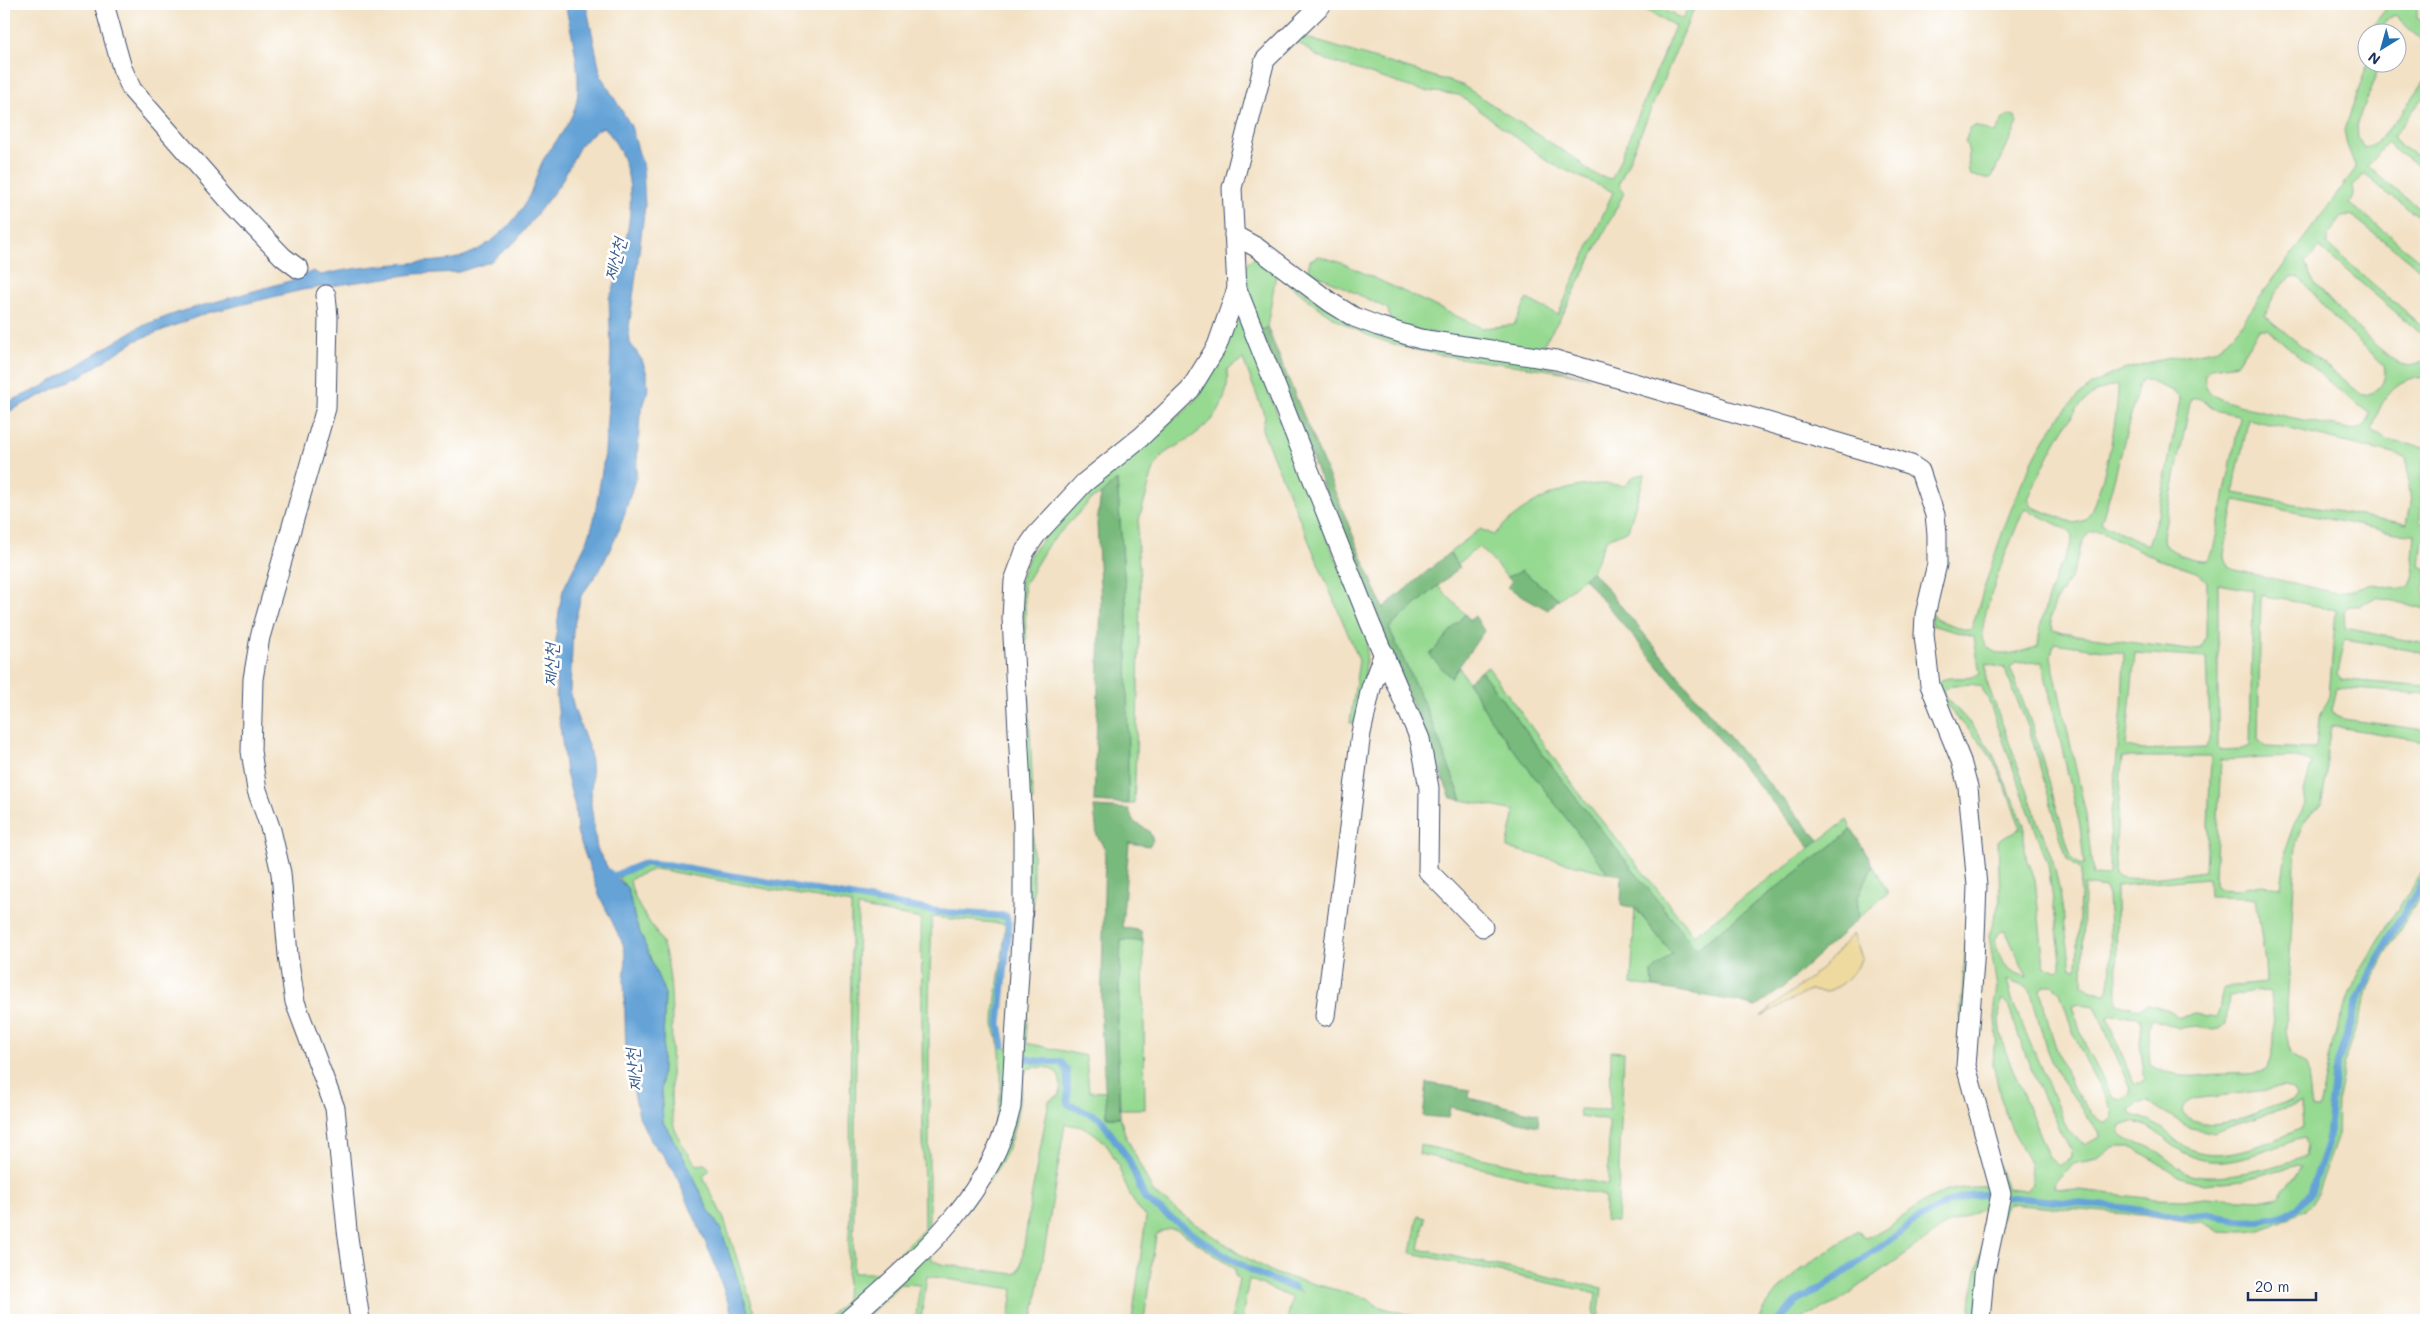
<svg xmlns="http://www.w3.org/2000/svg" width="2430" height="1324" viewBox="0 0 2430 1324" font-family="Mali,'Poor Story',sans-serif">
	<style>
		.green { fill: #96d991; stroke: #588478; fill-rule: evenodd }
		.forest { fill: #78b97b; stroke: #4a746c }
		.sand { fill: #eeda9e; stroke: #84847e }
		.water { fill: #65a3d7; stroke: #40699a }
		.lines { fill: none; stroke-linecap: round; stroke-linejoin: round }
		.stream { stroke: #65a3d7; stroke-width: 7 }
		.street-casing { stroke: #3b4a6d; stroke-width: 21 }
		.street { stroke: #fff; stroke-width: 19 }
		.labels { text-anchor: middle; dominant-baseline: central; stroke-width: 5; stroke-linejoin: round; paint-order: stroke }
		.water-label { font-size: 18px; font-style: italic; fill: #395d8e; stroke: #fff }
	</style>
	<rect width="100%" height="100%" fill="#fff"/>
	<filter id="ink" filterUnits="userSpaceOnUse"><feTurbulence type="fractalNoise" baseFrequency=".02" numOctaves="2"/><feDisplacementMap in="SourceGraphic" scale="10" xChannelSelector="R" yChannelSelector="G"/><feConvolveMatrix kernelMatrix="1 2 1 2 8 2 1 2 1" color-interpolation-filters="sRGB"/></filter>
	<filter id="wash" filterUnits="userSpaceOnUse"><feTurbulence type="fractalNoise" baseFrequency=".0096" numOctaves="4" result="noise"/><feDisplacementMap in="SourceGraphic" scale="20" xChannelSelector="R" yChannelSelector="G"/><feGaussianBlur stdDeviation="1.12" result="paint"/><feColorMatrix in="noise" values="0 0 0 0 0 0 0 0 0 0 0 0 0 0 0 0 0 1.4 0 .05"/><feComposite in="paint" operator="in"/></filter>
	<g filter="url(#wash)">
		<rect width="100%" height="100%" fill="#f2e1c4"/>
		<g class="green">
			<path d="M 1635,4 L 1650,4 L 1683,19 L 1689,4 L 1696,4 L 1619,184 L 1624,193 L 1564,312 L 1538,353 L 1391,325 L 1388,309 L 1308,270 L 1310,260 L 1319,256 L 1342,263 L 1482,328 L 1514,325 L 1527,299 L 1558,315 L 1613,192 L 1552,164 L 1459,95 L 1419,90 L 1318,57 L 1300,44 L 1292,42 L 1297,35 L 1462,85 L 1580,162 C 1588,173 1599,177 1612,179 L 1675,26 Z"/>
			<polygon points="2390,4 2417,4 2417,18 2426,25 2426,45 2395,15 2389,18 2380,32 2372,32 2377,20"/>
			<path d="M 2368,63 L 2379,63 L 2375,80 L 2357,123 L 2358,138 L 2364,148 C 2381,147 2415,93 2426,79 L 2426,93 L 2393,136 L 2400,146 L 2426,161 L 2426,170 L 2398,153 L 2387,142 L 2368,166 L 2390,186 L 2426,212 L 2426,221 L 2389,195 L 2364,173 L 2353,186 L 2353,196 L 2349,203 L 2426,265 L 2426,274 L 2351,215 L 2342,216 L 2327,237 L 2327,244 L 2426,330 L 2426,338 L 2320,248 L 2305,262 C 2307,267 2309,274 2312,279 C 2322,295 2389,363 2405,365 C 2413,367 2420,363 2426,360 L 2426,378 C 2393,374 2379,404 2372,431 L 2389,441 L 2426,447 L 2426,459 L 2422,460 L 2420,521 L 2426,527 L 2426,539 L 2423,539 L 2420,565 L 2426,568 L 2426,582 L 2423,591 L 2426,599 L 2426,609 L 2376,597 L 2360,606 L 2349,606 L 2344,610 L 2345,628 L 2426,644 L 2426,653 L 2345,639 L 2338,673 L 2341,679 L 2348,680 L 2426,687 L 2426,694 L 2337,688 L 2332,710 L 2335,716 L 2343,719 L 2426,730 L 2426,741 L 2331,726 L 2327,751 L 2327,773 L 2321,806 C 2305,816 2300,827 2296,845 L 2286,1030 L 2290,1054 L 2307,1065 L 2312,1109 L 2319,1109 L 2332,1045 L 2351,991 L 2361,969 L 2387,926 L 2426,865 L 2426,874 L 2421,878 L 2389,933 L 2356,1000 L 2333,1072 L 2325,1145 L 2309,1191 L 2295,1207 L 2281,1214 L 2258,1219 L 2241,1219 L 2208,1213 L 2180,1216 L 2126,1206 L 2008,1195 L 2007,1198 L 2126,1210 L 2180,1219 L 2208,1216 L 2240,1223 L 2259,1222 L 2282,1218 L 2297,1210 L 2312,1193 L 2328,1145 L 2337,1073 L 2359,1002 L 2392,934 L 2426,879 L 2426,887 L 2390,946 L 2369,988 L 2347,1053 L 2338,1098 L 2337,1138 L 2318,1192 L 2312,1203 L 2304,1211 L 2259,1231 L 2243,1232 L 2219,1231 L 2201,1221 L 2191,1222 L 2151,1216 L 2008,1204 L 1998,1223 L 2002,1184 L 1992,1150 L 2007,1188 L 2026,1190 L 2033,1184 L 2030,1163 L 2012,1130 L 2001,1099 L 1993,1065 L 1994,1047 L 1997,1041 L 1994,1006 L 1997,988 L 1989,936 L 2000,900 L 1998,841 L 2021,828 C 2011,805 2004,777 1990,756 C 1976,732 1943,710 1935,686 C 1945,671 1966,683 1980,674 L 1974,637 L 1931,625 L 1930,610 L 1935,619 L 1966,630 L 1971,630 C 1995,557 2028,424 2097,382 C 2128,363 2178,357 2214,350 C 2237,336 2247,314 2263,293 C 2294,251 2326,210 2356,168 L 2347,145 L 2344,130 ZM 2292,277 L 2300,278 L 2337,321 L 2384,365 C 2388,381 2378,394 2362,395 L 2265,316 C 2271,299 2277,288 2292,277 ZM 2259,329 L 2267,329 L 2340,391 L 2369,413 L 2368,421 L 2363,428 L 2353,430 C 2327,424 2226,407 2212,394 C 2205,388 2204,382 2205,374 L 2212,368 L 2237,364 ZM 2143,379 L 2173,391 L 2180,399 L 2159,512 L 2148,545 L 2101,523 L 2111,491 L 2139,384 ZM 2118,385 C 2118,419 2104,491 2086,520 L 2074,523 L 2032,507 L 2028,499 C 2041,471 2068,410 2093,394 C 2101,389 2110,387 2118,385 ZM 2191,398 L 2199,398 L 2218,411 L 2238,415 L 2240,418 L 2213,551 L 2209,560 C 2194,561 2174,554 2164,544 L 2163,536 ZM 2248,419 L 2406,457 L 2411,504 L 2407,524 L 2234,493 C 2236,467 2245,444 2248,419 ZM 2235,500 L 2396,533 L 2414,534 L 2412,557 L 2414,574 L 2410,586 L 2402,589 L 2373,584 L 2336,593 L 2235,570 L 2228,567 L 2224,554 ZM 2026,509 L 2066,529 L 2073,536 C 2070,549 2064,559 2058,571 C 2048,596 2040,620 2038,646 C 2033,649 2008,655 2002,654 C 1993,653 1984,646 1983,637 C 1980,612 2012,539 2022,513 ZM 2090,531 L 2100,531 L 2155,558 L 2199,573 L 2207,582 L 2206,636 L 2202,648 L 2188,650 L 2062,633 L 2053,630 L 2050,617 L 2055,603 L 2073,573 L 2083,540 ZM 2218,584 L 2253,590 L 2250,746 L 2243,749 L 2220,750 L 2218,748 ZM 2261,595 L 2336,610 L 2329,696 L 2319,719 L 2316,747 L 2313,749 L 2265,747 L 2258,739 ZM 2054,643 L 2124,653 L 2122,707 L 2110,824 L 2109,873 L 2107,876 L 2093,875 L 2086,814 L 2051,657 ZM 2135,653 L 2207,658 L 2210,729 L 2210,741 L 2206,748 L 2139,750 L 2126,746 ZM 2042,662 L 2080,826 L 2084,864 L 2081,866 L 2071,856 L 2033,728 L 2010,667 L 2016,663 ZM 1986,664 L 2004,668 L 2029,729 L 2067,859 L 2081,870 L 2077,969 L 2071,968 L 2060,892 L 2053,861 L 1986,680 ZM 1971,684 L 1980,686 L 1987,696 L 2048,864 L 2061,960 L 2061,968 L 2058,971 L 2044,966 L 2035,879 L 2024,850 L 2024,825 L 1992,752 L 1978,732 L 1946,697 L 1943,691 L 1946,687 ZM 2122,757 L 2211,757 L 2206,871 C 2181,873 2140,883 2116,876 L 2114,871 ZM 2292,757 L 2312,762 L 2304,792 L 2306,804 L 2294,824 L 2287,844 L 2281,887 L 2262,885 L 2234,890 L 2220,889 L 2215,885 L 2215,876 L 2221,760 ZM 2208,878 L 2209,897 L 2256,898 L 2265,963 L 2266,983 L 2225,987 C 2218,996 2223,1008 2216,1017 L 2195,1014 L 2179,1017 L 2168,1010 L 2149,1004 L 2138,1009 L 2117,1003 L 2116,886 ZM 2084,885 L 2105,888 L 2108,896 C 2109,917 2115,979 2106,994 L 2091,991 L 2083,984 ZM 2005,930 L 2027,977 C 2004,970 2002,962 1994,940 L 1998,933 ZM 2007,980 L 2030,989 L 2047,1051 L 2056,1072 L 2098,1131 L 2099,1137 L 2085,1145 L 2077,1140 L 2065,1124 L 2013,1003 ZM 2045,985 L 2052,985 L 2060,992 L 2072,1029 L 2087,1064 L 2113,1111 L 2112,1118 L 2105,1124 C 2069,1101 2048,1030 2041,990 ZM 2264,991 L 2271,992 C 2273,1017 2279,1048 2266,1070 C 2252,1076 2241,1073 2227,1074 C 2196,1074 2181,1083 2150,1065 L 2148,1028 L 2152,1019 L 2179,1028 L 2197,1026 L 2213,1030 L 2220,1029 L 2226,1024 L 2229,996 ZM 2003,999 L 2008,1004 C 2019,1037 2030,1070 2045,1101 C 2053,1119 2065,1135 2071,1153 L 2070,1159 L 2059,1166 L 2049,1158 L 2005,1050 C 2000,1035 1996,1014 2003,999 ZM 2080,1004 L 2095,1006 L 2130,1088 L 2130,1092 L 2122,1100 L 2113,1098 L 2086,1047 L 2072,1006 ZM 2111,1015 L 2140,1017 L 2142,1024 L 2140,1043 L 2145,1080 L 2140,1084 L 2134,1084 L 2107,1018 ZM 2284,1088 L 2294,1090 L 2296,1096 L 2292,1101 C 2257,1108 2215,1140 2182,1113 L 2185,1105 L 2193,1099 ZM 2148,1102 L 2188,1127 L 2212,1133 L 2300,1103 L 2302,1128 C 2267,1143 2220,1166 2184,1146 C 2176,1142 2170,1134 2163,1129 C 2153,1122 2143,1118 2132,1115 L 2130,1110 L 2140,1103 ZM 2134,1122 C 2154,1126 2166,1142 2183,1152 C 2223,1176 2265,1147 2305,1138 L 2307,1145 L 2305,1156 C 2281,1167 2221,1180 2195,1175 C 2179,1172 2164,1154 2149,1147 C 2139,1142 2125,1142 2119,1134 L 2121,1126 ZM 2118,1147 L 2133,1147 L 2180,1177 L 2204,1184 L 2243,1180 L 2295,1166 L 2301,1167 L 2293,1180 L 2278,1196 L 2260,1200 L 2203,1197 L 2184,1200 L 2154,1199 L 2054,1187 L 2055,1181 L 2074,1164 L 2098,1159 L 2110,1149 Z"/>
			<path d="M 2009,115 L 2015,116 L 2018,123 L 1992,177 L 1986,179 L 1970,175 C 1965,164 1973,155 1965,142 L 1970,128 L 1976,126 L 1995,133 L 2003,119 Z"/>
			<path d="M 1253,258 L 1260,258 L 1328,308 L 1590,378 C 1512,359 1423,364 1350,327 C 1323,313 1299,292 1276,274 L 1267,327 L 1261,331 C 1256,315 1233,266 1253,258 Z"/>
			<path d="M 1237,314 L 1368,638 L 1365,674 L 1355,723 L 1350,723 L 1359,660 L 1262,430 L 1265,417 L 1243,359 L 1227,369 C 1231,403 1212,424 1184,442 C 1176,447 1165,451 1159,459 C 1151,471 1148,492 1143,506 C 1132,537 1141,560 1140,592 C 1139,663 1137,733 1134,804 L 1128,804 L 1127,615 L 1117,480 L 1101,494 L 1091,500 L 1048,545 L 1024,585 L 1033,801 L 1026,802 L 1020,579 L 1031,553 L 1071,506 L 1152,434 L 1183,413 L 1196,399 L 1218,362 Z"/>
			<path d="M 1645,474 L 1628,530 L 1606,540 L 1592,571 L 1559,599 L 1522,571 L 1507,577 L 1479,546 L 1458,564 L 1449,553 L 1480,529 L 1494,535 C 1527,499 1577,477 1625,486 L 1634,476 Z"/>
			<polygon points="1438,586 1465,614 1430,655 1451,678 1459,667 1489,717 1608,873 1507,848 1515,811 1462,800 1428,713 1389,628"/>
			<polygon points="1488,667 1576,789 1694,935 1847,820 1852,830 1696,949 1572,793 1481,671"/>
			<path d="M 1033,811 L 1033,907 L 1026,1043 L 1086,1056 L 1089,1091 L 1106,1092 L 1107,1117 L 1120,1117 L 1125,1134 L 1153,1192 L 1187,1218 L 1245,1257 L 1276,1274 L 1368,1298 L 1377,1306 L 1427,1320 L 1287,1320 L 1292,1298 L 1249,1279 L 1242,1320 L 1231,1320 L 1239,1278 L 1236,1277 L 1235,1269 L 1178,1230 C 1169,1228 1164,1230 1156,1235 L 1144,1320 L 1132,1320 L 1146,1217 C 1118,1192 1125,1149 1087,1129 C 1081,1126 1071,1125 1065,1124 L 1033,1320 L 1009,1320 L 1013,1289 L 927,1276 L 921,1320 L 915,1320 L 920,1285 L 900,1284 L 864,1320 L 852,1320 L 907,1270 L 1004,1143 L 1027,814 ZM 1024,1057 L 1062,1061 L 1069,1069 L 1070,1103 L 1101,1117 L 1131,1159 L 1147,1198 L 1205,1240 L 1263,1274 L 1302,1292 L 1261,1277 L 1237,1264 L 1203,1243 L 1144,1200 L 1127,1161 L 1099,1119 L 1066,1105 L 1065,1070 L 1060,1064 L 1035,1063 L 1025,1060 ZM 1045,1067 C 1061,1072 1061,1080 1060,1095 L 1049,1101 L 1031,1198 L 1021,1266 L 1018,1272 L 1014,1274 L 941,1264 L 932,1260 L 931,1252 C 954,1222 992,1184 1007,1150 C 1017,1126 1019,1100 1024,1075 L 1028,1068 Z"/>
			<path d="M 645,864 L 941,913 L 1006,918 L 1008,926 L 997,1024 L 1001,1046 L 1009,1049 L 1005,1112 L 962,1200 L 839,1320 L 827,1320 L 846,1300 L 850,1214 L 851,904 L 655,869 L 636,876 L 630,880 C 635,913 659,926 666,955 C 675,995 671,1040 671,1080 C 671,1095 671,1111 674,1126 C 678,1141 688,1153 697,1165 L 705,1164 L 710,1169 L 703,1177 L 724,1219 L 757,1320 L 751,1320 L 722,1232 L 707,1207 L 689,1167 L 663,1122 L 661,1088 L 665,994 L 635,920 L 628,889 L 619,878 L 623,874 ZM 858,907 L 921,919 L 924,1229 L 879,1273 L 853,1273 ZM 932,917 L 1005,924 C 1004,957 995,989 994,1022 C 994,1032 999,1042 1000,1052 C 1001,1062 1001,1072 1001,1082 C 1001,1124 968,1206 929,1227 L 929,1003 Z"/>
			<polygon points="1873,865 1888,893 1859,918 1857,899"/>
			<path d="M 1971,872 L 1963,1022 L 1995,1186 L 1976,1320 L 1970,1320 L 1972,1295 L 1990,1211 L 1986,1207 L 1949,1223 L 1836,1303 L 1796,1320 L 1781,1320 L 1796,1304 L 1829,1285 L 1912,1226 L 1951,1203 L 1973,1196 L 1993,1196 L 1993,1193 L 1972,1193 L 1950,1200 L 1910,1223 L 1828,1282 L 1794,1301 L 1777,1320 L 1758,1320 C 1778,1276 1822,1258 1858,1230 L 1864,1238 C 1893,1231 1913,1203 1942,1193 C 1958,1187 1976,1187 1993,1186 L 1958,1052 Z"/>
			<polygon points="1635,908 1672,954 1652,972 1653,987 1631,984"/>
			<polygon points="1121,940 1143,941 1145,1109 1120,1109 1117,1042"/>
			<polygon points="1611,1051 1624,1052 1617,1222 1605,1221 1605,1196 1419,1154 1420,1145 1608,1185 1609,1121 1580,1116 1579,1109 1610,1110"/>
			<polygon points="1418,1216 1425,1218 1419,1249 1602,1288 1598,1320 1593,1320 1596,1293 1411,1253"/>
		</g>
		<g class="forest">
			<polygon points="1267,327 1383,608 1449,553 1460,567 1389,628 1428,713 1462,800 1451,798 1377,621 1261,331"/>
			<polygon points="1117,480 1127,615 1128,804 1094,802 1101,604 1097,523 1101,494"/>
			<polygon points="1522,571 1559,599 1548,610 1507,587 1512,582 1507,577"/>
			<polygon points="1592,571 1750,762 1819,840 1810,847 1584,578"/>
			<polygon points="1465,614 1470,620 1475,616 1484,631 1451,678 1430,655"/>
			<polygon points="1481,671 1572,793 1696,949 1852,830 1873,865 1857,899 1859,918 1781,989 1756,1007 1730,1000 1653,987 1652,972 1672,954 1636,908 1621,905 1622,875 1608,873 1489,717 1468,681"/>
			<polygon points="1094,807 1128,809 1134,822 1149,831 1153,840 1149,846 1129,843 1122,927 1141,931 1143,941 1121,940 1117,1042 1120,1117 1107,1117 1101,1023 1105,849 1097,836"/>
			<polygon points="1427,1083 1470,1090 1469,1098 1539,1114 1538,1126 1450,1107 1448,1118 1423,1116"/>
		</g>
		<polygon class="sand" points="1853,934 1862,958 1857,968 1839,986 1826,992 1809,991 1761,1016 1821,969"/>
		<path class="water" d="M 565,4 L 586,4 L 601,76 L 631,126 L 643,167 L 645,206 L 629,328 L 630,343 L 642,360 L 647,374 L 648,392 L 640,415 L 636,476 L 623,519 L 615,539 L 601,568 L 581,596 L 573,630 L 570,691 L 574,709 L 590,751 L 592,776 L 591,804 L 597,849 L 609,870 L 628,889 L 635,920 L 665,994 L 661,1088 L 663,1122 L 689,1167 L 707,1207 L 722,1232 L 751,1320 L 734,1320 L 714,1262 L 675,1173 L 664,1156 L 650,1141 L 639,1116 L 626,1056 L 624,978 L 626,959 L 623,944 L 600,897 L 577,832 L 575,807 L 566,773 L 556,694 L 556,634 L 560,604 L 563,590 L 588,539 L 594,520 L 605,452 L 611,353 L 609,298 L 613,290 C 629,234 646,176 604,127 L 597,130 L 581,144 L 560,184 L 516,241 L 490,262 L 459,272 L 414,274 L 302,290 L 207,313 L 135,341 L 84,374 L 4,414 L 4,404 L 42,387 L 139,327 L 179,312 L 293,280 L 313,271 L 321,275 C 351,268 381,265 411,263 C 430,261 446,262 464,256 C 491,246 517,222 529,196 C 535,184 537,171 543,160 C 557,138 577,119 578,90 C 579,62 571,31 565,4 Z"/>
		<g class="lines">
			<g class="stream">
				<polyline points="608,872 613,876 645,863 670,865 940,912 1006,916 1009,926 999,1024 1003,1045"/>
				<polyline points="1026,1058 1035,1061 1061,1062 1067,1070 1068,1104 1100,1118 1129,1160 1145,1199 1204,1242 1238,1263 1262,1276 1294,1288"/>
				<polyline points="2008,1197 2126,1208 2180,1217 2208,1214 2240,1221 2258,1221 2282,1216 2296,1209 2311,1192 2327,1145 2335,1073 2357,1001 2391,934 2426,876"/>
				<polyline points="1779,1320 1795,1303 1828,1284 1911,1224 1950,1201 1972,1195 1993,1194"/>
			</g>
		</g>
	</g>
	<g filter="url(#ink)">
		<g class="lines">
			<defs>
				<g id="street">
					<polyline points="104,4 122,68 132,90 234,206 283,257 299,269"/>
					<polyline points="1322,4 1265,60 1232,188 1237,289 1370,623 1420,739 1429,788 1428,871 1483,927"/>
					<polyline points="1234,235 1256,247 1330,302 1354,317 1378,326 1420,339 1556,360 1890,458 1911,465 1920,471 1935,515 1937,534 1937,564 1925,615 1924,635 1930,685 1961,761 1968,787 1977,886 1974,962 1966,1066 2001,1194 1984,1275 1980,1320"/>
					<polyline points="326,295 328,317 326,408 260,637 253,679 251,751 257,790 271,830 281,873 288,955 295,1002 335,1108 347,1230 360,1320"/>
					<polyline points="1325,1016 1361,733 1371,688 1384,653"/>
					<path d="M 848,1320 C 914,1261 991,1198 1011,1107 L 1023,906 L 1023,824 L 1012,618 L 1014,581 L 1025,551 L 1036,535 L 1084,483 L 1141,437 L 1190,390 L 1217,346 L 1237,289"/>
				</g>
			</defs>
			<use href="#street" class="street-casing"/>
			<use href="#street" class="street"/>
		</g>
	</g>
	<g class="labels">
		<g class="water-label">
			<text transform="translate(614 259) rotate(-76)">제산천</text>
			<text transform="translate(550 665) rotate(-88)">제산천</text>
			<text transform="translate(633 1070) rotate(-95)">제산천</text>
		</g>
	</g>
	<rect width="2430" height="1324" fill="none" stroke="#fff" stroke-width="20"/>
	<g transform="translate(2382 48) rotate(217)"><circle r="24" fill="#ffffff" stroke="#a4acbf"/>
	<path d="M0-4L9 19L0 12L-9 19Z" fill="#1f6fb2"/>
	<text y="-8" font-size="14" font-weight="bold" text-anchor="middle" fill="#1b2f5e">N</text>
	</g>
	<path d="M2248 1292v8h68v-8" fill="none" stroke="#1b2f5e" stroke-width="2.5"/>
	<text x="2255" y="1292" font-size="15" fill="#1b2f5e" stroke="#ffffff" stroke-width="4" paint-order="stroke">20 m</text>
</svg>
